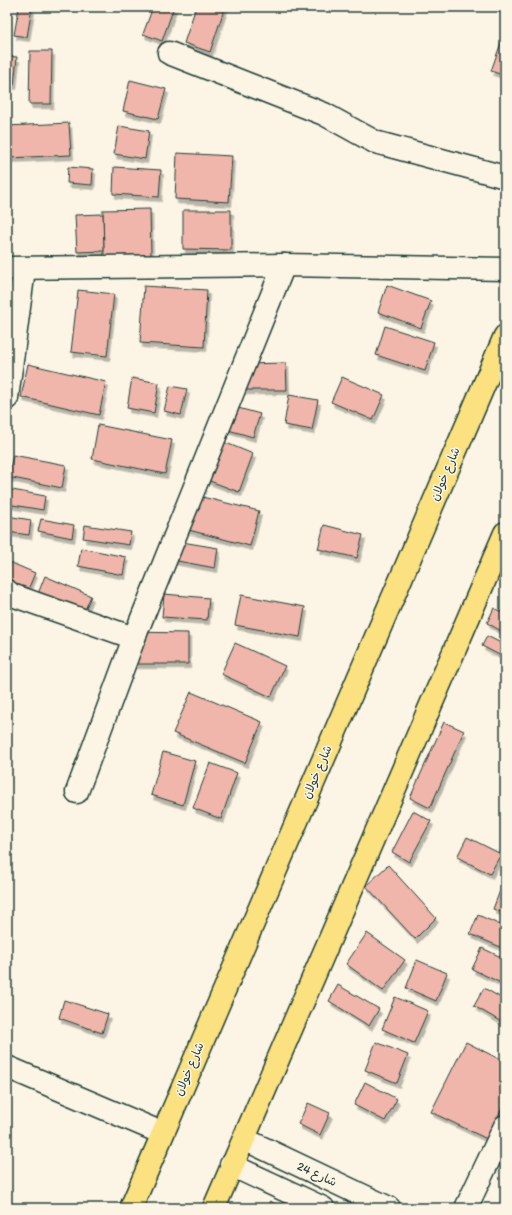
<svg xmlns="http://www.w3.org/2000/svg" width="512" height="1215" viewBox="0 0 512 1215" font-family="Itim,'Playpen Sans Arabic',sans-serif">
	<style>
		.building { fill: #f0b6ab; stroke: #1f3d34; filter: url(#shadow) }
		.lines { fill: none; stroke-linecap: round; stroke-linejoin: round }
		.minor-casing { stroke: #1f3d34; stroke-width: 25 }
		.major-casing { stroke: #1f3d34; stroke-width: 25 }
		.minor { stroke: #fcf5e5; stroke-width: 22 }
		.major { stroke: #fbe180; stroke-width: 22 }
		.labels { text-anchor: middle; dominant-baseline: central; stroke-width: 3; stroke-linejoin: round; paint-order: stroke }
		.street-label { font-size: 12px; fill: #1f3d34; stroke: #fcf5e5 }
	</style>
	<defs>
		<filter id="shadow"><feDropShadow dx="2.5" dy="4.5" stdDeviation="0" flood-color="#0004"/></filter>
	</defs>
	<rect width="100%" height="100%" fill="#fcf5e5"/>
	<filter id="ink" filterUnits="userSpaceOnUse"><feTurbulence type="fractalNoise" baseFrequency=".025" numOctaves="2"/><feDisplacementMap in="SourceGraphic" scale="8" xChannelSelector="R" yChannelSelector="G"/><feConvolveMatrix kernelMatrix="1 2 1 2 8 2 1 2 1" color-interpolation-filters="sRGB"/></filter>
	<g filter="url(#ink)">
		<g class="building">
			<polygon points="19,7 32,8 27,37 14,35"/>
			<polygon points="153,7 174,7 162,41 143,34"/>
			<polygon points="196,7 225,7 210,52 184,43"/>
			<polygon points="503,37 505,38 505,76 491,71"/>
			<polygon points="30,51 52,51 51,104 29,104"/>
			<polygon points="7,56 17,57 14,85 7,84"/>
			<polygon points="130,80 166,89 158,119 123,111"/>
			<polygon points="69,123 71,155 9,158 7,126"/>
			<polygon points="119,126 149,131 145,159 114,154"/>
			<polygon points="177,153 232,156 229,202 175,199"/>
			<polygon points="68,167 93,169 92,185 67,183"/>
			<polygon points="114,167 161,170 159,197 113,194"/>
			<polygon points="150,209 151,256 104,257 103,210"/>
			<polygon points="183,210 231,210 231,250 183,249"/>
			<polygon points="103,214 104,251 77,252 75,215"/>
			<polygon points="387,285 431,301 421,328 378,312"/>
			<polygon points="144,286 207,290 204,347 140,343"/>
			<polygon points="78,290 114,294 107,356 71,352"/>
			<polygon points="385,326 434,342 425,371 376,355"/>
			<polygon points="286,363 287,390 244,390 243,364"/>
			<polygon points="28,364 106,382 99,415 21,397"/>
			<polygon points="342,377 384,395 373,420 331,402"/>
			<polygon points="132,378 159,383 154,413 127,408"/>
			<polygon points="170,386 187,389 181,415 164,411"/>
			<polygon points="289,395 318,400 312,430 284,425"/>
			<polygon points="220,403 260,414 253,437 214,426"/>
			<polygon points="98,425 172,440 165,474 92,459"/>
			<polygon points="209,436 253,454 239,492 194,475"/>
			<polygon points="13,455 66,465 62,488 8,477"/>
			<polygon points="7,489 45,496 43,510 7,504"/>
			<polygon points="190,494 259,511 250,546 181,528"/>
			<polygon points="7,516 31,520 29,535 7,532"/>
			<polygon points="41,519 74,525 72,538 38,531"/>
			<polygon points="85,525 131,532 129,545 83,538"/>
			<polygon points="324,525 363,535 357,558 318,549"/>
			<polygon points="176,541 218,548 215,568 172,560"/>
			<polygon points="81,548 126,557 123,575 78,566"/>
			<polygon points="7,561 35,573 25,597 7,589"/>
			<polygon points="45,576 91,596 79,624 34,604"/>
			<polygon points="164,594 209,598 207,620 162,617"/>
			<polygon points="241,595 305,607 300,637 235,625"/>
			<polygon points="494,608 505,614 505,633 487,623"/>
			<polygon points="128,632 188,633 188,664 128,664"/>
			<polygon points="487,636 505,645 505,658 482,646"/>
			<polygon points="235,643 285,666 271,697 221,674"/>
			<polygon points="191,692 262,722 245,763 173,733"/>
			<polygon points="444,722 464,731 430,808 410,798"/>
			<polygon points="163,752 195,761 183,805 151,795"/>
			<polygon points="210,763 237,773 221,819 193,808"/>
			<polygon points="413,811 431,821 409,862 392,852"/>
			<polygon points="467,837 501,854 490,874 457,857"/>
			<polygon points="388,865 436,918 415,939 366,886"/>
			<polygon points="503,883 505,884 505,914 493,909"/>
			<polygon points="478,915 505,927 505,949 470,934"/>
			<polygon points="367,933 405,960 383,991 346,964"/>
			<polygon points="482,948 505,959 505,985 472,969"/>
			<polygon points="417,960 447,973 436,1001 406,988"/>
			<polygon points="338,985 379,1009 369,1026 329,1001"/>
			<polygon points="484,988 505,1000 505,1024 474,1006"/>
			<polygon points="395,997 428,1011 414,1043 382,1029"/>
			<polygon points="64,1000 108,1014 102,1033 59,1018"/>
			<polygon points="376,1042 408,1055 397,1083 365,1070"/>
			<polygon points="466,1042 505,1062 505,1102 487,1139 431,1112"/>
			<polygon points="365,1082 397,1099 385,1121 354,1105"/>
			<polygon points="308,1103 330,1113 320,1135 298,1124"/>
			<polygon points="270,1201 283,1208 266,1208"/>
		</g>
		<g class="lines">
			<defs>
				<g id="minor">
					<polyline points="169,53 324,114 375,142 505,177"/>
					<polyline points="7,268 284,265 505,269"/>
					<polyline points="7,398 24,269"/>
					<polyline points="7,591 12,595 134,638"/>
					<polyline points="77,792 134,638 284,265"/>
					<polyline points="7,1067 162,1133"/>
					<polyline points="244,1139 389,1208"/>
					<polyline points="231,1165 323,1208"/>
					<polyline points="466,1208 505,1126"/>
				</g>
				<g id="major">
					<polyline points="131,1208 505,336"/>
					<polyline points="214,1208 505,533"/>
				</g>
			</defs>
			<use href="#minor" class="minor-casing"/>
			<use href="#major" class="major-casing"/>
			<use href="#minor" class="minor"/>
			<use href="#major" class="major"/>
		</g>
	</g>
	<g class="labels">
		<g class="street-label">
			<text transform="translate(445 474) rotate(-67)">شارع خولان</text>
			<text transform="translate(317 772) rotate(-67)">شارع خولان</text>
			<text transform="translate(189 1069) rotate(-67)">شارع خولان</text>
			<text transform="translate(317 1174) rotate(25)">شارع 24</text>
		</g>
	</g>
	<rect width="512" height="1215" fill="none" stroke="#fcf5e5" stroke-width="24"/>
	<rect x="12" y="12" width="488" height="1191" fill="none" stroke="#1f3d34" stroke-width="1.5" filter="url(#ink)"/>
</svg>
